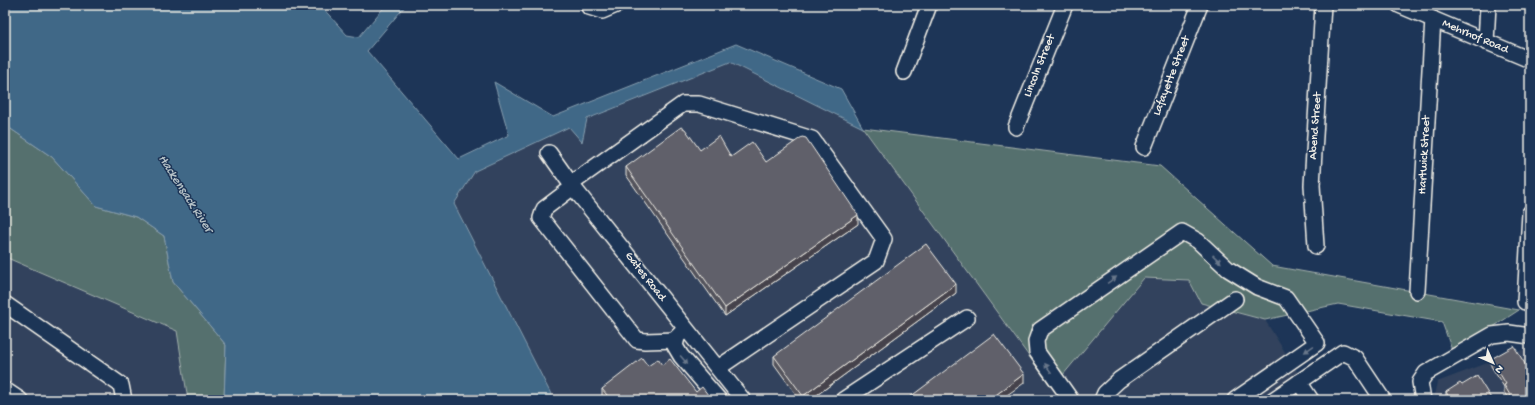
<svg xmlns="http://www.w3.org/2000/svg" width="1535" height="405" viewBox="0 0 1535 405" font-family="'Gochi Hand',sans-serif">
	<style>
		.built { fill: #31425d }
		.green { fill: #55706e; stroke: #a4b0ab }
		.water { fill: #3f6787; stroke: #879eae }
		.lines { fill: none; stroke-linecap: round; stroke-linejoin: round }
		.minor-casing { stroke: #f4f1e8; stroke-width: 18 }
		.minor { stroke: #1d3557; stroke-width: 15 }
		.wall { fill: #53535c; stroke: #f4f1e8 }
		.shaded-wall { fill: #44434b; stroke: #f4f1e8 }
		.building { fill: #61606b; stroke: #f4f1e8 }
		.oneway { fill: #68778a }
		.labels { text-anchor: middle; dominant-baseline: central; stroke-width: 3; stroke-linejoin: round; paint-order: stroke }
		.street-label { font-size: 12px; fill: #f4f1e8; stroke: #1d3557 }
		.water-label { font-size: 13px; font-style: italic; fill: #b5c1c6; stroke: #1d3557 }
	</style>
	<rect width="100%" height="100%" fill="#1d3557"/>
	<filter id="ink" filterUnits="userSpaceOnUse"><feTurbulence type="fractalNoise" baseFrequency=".025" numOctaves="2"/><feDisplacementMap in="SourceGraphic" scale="8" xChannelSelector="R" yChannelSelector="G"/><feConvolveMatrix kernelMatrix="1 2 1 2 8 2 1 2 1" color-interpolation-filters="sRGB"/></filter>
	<g filter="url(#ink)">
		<g class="built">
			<polygon points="730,62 863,128 1052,388 1144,278 1189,280 1201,303 1265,320 1315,400 554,400 454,204 475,171 569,127"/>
			<polygon points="5,257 177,331 188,400 5,400"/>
			<polygon points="1530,347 1530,400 1433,400 1437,382"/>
		</g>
		<g class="green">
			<polygon points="5,125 52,157 96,206 136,217 164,236 173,282 226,345 224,400 188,400 177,331 5,257"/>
			<polygon points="863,128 1160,166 1272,266 1519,310 1453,353 1442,322 1338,304 1265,320 1201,303 1189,280 1144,278 1052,388"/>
		</g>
		<polygon class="water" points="5,5 320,5 347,35 359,37 386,5 406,5 367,51 459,159 509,135 494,82 553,117 736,44 841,89 863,128 730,62 587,119 582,142 569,127 475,171 454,204 554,400 224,400 226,345 173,282 164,236 136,217 96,206 52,157 5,125"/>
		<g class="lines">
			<defs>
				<g id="minor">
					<polyline points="1399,5 1530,60"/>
					<polyline points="589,7 602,11 616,5"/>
					<polyline points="1486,42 1488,5"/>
					<polyline points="904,72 929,5"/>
					<polyline points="1016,127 1065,5"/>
					<polyline points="1144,147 1200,5"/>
					<polyline points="549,153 573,187 743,400"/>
					<polyline points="571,184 683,104 699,104 812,139 884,239 876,261 718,368"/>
					<polyline points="573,187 544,209 541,218 637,340 645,341 676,340"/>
					<polyline points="1316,246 1312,185 1323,5"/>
					<polyline points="1417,291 1433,19"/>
					<polyline points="1525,302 1530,213"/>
					<polyline points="5,304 121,385 124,400"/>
					<polyline points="681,333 677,337 675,346 681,356 719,400"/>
					<polyline points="1299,382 1311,400"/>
					<polyline points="5,390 20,400"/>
					<polyline points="843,400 967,318"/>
					<polyline points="1071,400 1037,352 1036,341 1040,330 1182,232 1198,241 1228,269 1257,287 1286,298 1317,343 1235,400"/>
					<polyline points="1102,400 1105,393 1119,380 1235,299"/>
					<polyline points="1273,400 1343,352 1355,358 1383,400"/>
					<polyline points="1423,400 1420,382 1426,373 1492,335 1509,333 1530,336"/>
				</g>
			</defs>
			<use href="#minor" class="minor-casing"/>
			<use href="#minor" class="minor"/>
		</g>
		<g class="wall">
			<polygon points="700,150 731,157 766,162 858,224 725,316 626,175 626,167"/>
			<polygon points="956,293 810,400 800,400 774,364 774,356"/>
			<polygon points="1491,359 1530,400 1509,400 1504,392 1504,387 1491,366"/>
			<polygon points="662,365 696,392 712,400 605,400 602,397 602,389 648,366"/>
			<polygon points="1462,385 1492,400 1447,400 1446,399 1446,392"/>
		</g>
		<g class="shaded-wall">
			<polygon points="858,215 858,224 725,316 725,308"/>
			<polygon points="956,284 956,293 810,400 803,400 803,396"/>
			<polygon points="1024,374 1024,383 1000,400 989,400"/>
		</g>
		<g class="building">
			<polygon points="681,127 685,129 700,150 719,136 731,157 752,142 766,162 802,137 806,138 858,215 725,308 626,167"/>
			<polygon points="926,244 956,284 803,396 774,356"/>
			<polygon points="994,334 1024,374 989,400 906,400"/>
			<polygon points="1514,346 1530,372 1530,400 1513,400 1504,385 1506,384 1491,359"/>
			<polygon points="642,358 648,366 658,359 662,365 670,359 696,392 702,387 712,400 611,400 602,389"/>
			<polygon points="1477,376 1492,400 1451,400 1446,392 1460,383 1462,385"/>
		</g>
		<defs><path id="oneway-solid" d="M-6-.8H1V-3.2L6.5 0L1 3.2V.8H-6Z"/></defs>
		<g class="oneway">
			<use href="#oneway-solid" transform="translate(1217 259) rotate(43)"/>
			<use href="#oneway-solid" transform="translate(1112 280) rotate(-35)"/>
			<use href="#oneway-solid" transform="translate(1309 349) rotate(145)"/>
			<use href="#oneway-solid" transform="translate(684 360) rotate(50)"/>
			<use href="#oneway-solid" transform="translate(1048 368) rotate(-125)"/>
		</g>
	</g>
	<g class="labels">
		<g class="street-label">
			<text transform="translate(1475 37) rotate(23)">Mehrhof Road</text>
			<text transform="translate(1040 66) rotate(-68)">Lincoln Street</text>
			<text transform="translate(1172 76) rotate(-69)">Lafayette Street</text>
			<text transform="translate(1316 126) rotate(-86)">Abend Street</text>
			<text transform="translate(1425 155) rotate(-87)">Hartwick Street</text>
			<text transform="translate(645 277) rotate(52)">Gates Road</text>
		</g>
		<g class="water-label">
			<text transform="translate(185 194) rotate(57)">Hackensack River</text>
		</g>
	</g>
	<rect width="1535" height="405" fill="none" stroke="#1d3557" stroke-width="20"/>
	<rect x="10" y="10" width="1515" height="385" fill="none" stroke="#f4f1e8" stroke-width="1.5" filter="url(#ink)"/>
	<g transform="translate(1493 363) rotate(135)" stroke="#1d3557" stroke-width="3" paint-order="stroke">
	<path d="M0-3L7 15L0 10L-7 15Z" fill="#f4f1e8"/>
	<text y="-6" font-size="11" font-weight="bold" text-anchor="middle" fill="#f4f1e8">N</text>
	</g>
</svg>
